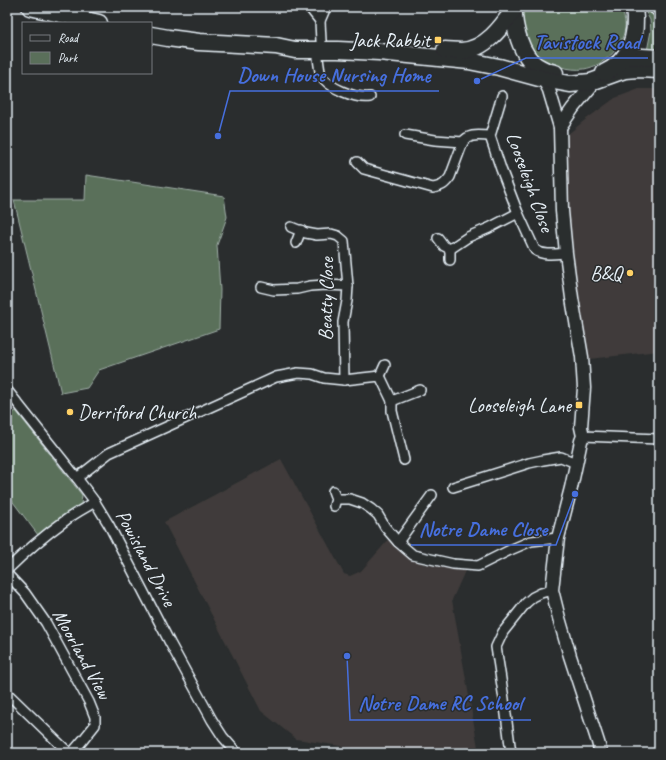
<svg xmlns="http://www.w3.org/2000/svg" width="666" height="760" viewBox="0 0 666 760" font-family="Caveat,sans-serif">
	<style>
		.built { fill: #3f3b3a }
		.green { fill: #5a6f5a; stroke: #a1b0a9 }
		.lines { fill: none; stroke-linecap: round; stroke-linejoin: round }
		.street-casing { stroke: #e8f1f8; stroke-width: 12 }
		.secondary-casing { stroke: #e8f1f8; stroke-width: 15 }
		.highway-casing { stroke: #e8f1f8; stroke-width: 19 }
		.street { stroke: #2a2d2e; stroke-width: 9 }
		.secondary { stroke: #2a2d2e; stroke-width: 12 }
		.highway { stroke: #2a2d2e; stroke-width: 16 }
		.poi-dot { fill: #ffd166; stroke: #2a2d2e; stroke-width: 1.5 }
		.labels { text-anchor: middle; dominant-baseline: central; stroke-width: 3; stroke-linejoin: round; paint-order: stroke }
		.poi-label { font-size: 20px; fill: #e8f1f8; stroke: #2a2d2e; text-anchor: end }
		.street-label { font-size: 20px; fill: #e8f1f8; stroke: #2a2d2e }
		.leader { fill: none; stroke: #466fde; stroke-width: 1.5 }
		.callout-dot { fill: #466fde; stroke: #2a2d2e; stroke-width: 1.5 }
		.callout-label { font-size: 21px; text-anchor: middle; font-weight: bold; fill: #466fde; stroke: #2a2d2e; stroke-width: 3; stroke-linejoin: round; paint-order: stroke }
	</style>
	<rect width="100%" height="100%" fill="#2a2d2e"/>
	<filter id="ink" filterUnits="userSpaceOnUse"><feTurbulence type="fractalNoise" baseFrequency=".025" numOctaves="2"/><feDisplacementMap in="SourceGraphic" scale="8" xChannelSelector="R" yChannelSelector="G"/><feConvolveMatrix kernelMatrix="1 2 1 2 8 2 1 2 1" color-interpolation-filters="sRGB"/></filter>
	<g filter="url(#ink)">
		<g class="built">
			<polygon points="639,89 659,89 659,351 589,359 578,291 568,211 567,135 585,120 615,98"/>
			<polygon points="281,459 344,574 350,576 361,571 389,539 424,564 465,571 452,600 479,753 384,753 296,739 261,711 164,522"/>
		</g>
		<g class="green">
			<path d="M 524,7 L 621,7 C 623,13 626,22 625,28 C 622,49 603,66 584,69 C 570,71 550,65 539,58 C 531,52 523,33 522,22 C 522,17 523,12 524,7 Z"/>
			<polygon points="643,7 646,7 659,14 659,52 647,51 651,31 650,20"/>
			<polygon points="86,175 224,196 227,217 217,245 220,290 219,329 99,370 87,388 61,393 14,200 85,200"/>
			<polygon points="16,411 82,495 81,505 38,535 7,494 7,416"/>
		</g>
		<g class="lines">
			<defs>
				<g id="street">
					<polyline points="309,7 320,21"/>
					<polyline points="321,41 320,21 326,7"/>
					<path d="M 317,50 C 318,56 319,70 321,75 C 328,88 356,99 370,97"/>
					<path d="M 502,96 L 490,136 L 501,169 L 518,213 L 535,250 C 544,256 555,254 566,253"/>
					<polyline points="405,135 435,140 463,142"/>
					<path d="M 357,162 L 364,169 L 433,188 C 442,186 444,185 450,177 L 463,142 C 469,133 481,136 490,136"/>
					<polyline points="291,227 306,233 317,235 331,234 338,236 344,241 348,286 347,301 343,322 344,380"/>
					<polyline points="438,238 444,246 450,249 450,260"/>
					<polyline points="296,243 301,230"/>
					<polyline points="450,249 468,237 489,228 518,213"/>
					<polyline points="261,287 274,290 297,289 310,286 325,285 348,286"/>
					<polyline points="380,376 385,365"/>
					<polyline points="7,390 77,478 95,502 109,525 170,643 212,720 223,737 237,753"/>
					<polyline points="392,401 392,411 404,460"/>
					<polyline points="583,436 659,439"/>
					<polyline points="77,478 109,453 276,377 298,373 312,374 324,378 344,380 380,376 392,401 420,390"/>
					<polyline points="453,487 529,463 543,460 561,457 576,463"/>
					<polyline points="333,491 336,499 334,506"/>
					<polyline points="336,499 350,499 362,503 371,509 378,515 385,527 398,542 413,555 453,564 478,566 510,550 531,541 558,538"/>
					<polyline points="398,542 432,495"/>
					<path d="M 7,570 C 25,552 45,535 66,520 C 75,513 85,508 95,502"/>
					<polyline points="7,574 25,593 46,623 89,702 95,717 95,725 83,740 72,753"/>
					<polyline points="7,693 69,753"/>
					<polyline points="511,753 504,699 496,647 503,632 526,603 533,597 541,593 552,590"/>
				</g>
				<g id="secondary">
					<polyline points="541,74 549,90 560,127 562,211 566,253 572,298 582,357 584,388 581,427 583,436 581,441 571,488 558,538 552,590 559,618 570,656 598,742 601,753"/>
					<polyline points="560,127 573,108 598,78"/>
				</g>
				<g id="highway">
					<polyline points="30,7 99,23"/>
					<path d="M 514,7 C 513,26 521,56 537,66 C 543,70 549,72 555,73"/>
					<polyline points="657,7 659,8"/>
					<polyline points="151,35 168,38 199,42 276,46 295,50 338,50 379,52 469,61 499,67 543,79 570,84 591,82 616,73 625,70 638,69 659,70"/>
					<path d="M 445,50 C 450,50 456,51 461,51 C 485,50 502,27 514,9"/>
					<polyline points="625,56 659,58"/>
					<path d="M 604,73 C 631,60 638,35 634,7"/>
				</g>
			</defs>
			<use href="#street" class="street-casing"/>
			<use href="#secondary" class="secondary-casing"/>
			<use href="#highway" class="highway-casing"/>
			<use href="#street" class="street"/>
			<use href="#secondary" class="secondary"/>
			<use href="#highway" class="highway"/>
		</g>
	</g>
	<g class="poi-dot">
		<rect x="434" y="36" width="8" height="8" rx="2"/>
		<circle cx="630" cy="273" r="4"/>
		<rect x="575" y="401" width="8" height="8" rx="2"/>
		<circle cx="70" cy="412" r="4"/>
	</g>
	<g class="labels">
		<g class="poi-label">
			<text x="430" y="40">Jack Rabbit</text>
			<text x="622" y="273">B&amp;Q</text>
			<text x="571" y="405">Looseleigh Lane</text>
			<text x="78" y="412" text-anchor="start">Derriford Church</text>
		</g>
		<g class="street-label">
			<text transform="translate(530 182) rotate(70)">Looseleigh Close</text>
			<text transform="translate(326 299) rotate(-89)">Beatty Close</text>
			<text transform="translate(146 558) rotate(62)">Powisland Drive</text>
			<text transform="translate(82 654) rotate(61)">Moorland View</text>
		</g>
	</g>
	<path class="leader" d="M477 81L526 58H648M218 136L230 91H439M575 494L556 545H411M347 656L350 720H531"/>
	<g class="callout-dot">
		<circle cx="477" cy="81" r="4"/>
		<circle cx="218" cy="136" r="4"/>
		<circle cx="575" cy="494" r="4"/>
		<circle cx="347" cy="656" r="4"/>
	</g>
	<g class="callout-label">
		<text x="587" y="49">Tavistock Road</text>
		<text x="334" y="82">Down House Nursing Home</text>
		<text x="483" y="536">Notre Dame Close</text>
		<text x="440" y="710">Notre Dame RC School</text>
	</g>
	<rect width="666" height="760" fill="none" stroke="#2a2d2e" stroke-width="24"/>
	<rect x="12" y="12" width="642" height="736" fill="none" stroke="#e8f1f8" stroke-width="1.5" filter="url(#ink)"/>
	<rect x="22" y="22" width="130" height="52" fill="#2a2d2e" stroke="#767b7f"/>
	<rect x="30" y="35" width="20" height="6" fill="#2a2d2e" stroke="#767b7f"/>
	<text x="58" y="42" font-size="12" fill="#e8f1f8">Road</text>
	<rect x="30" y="52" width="20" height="12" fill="#5a6f5a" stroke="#767b7f"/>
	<text x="58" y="62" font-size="12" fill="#e8f1f8">Park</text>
</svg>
